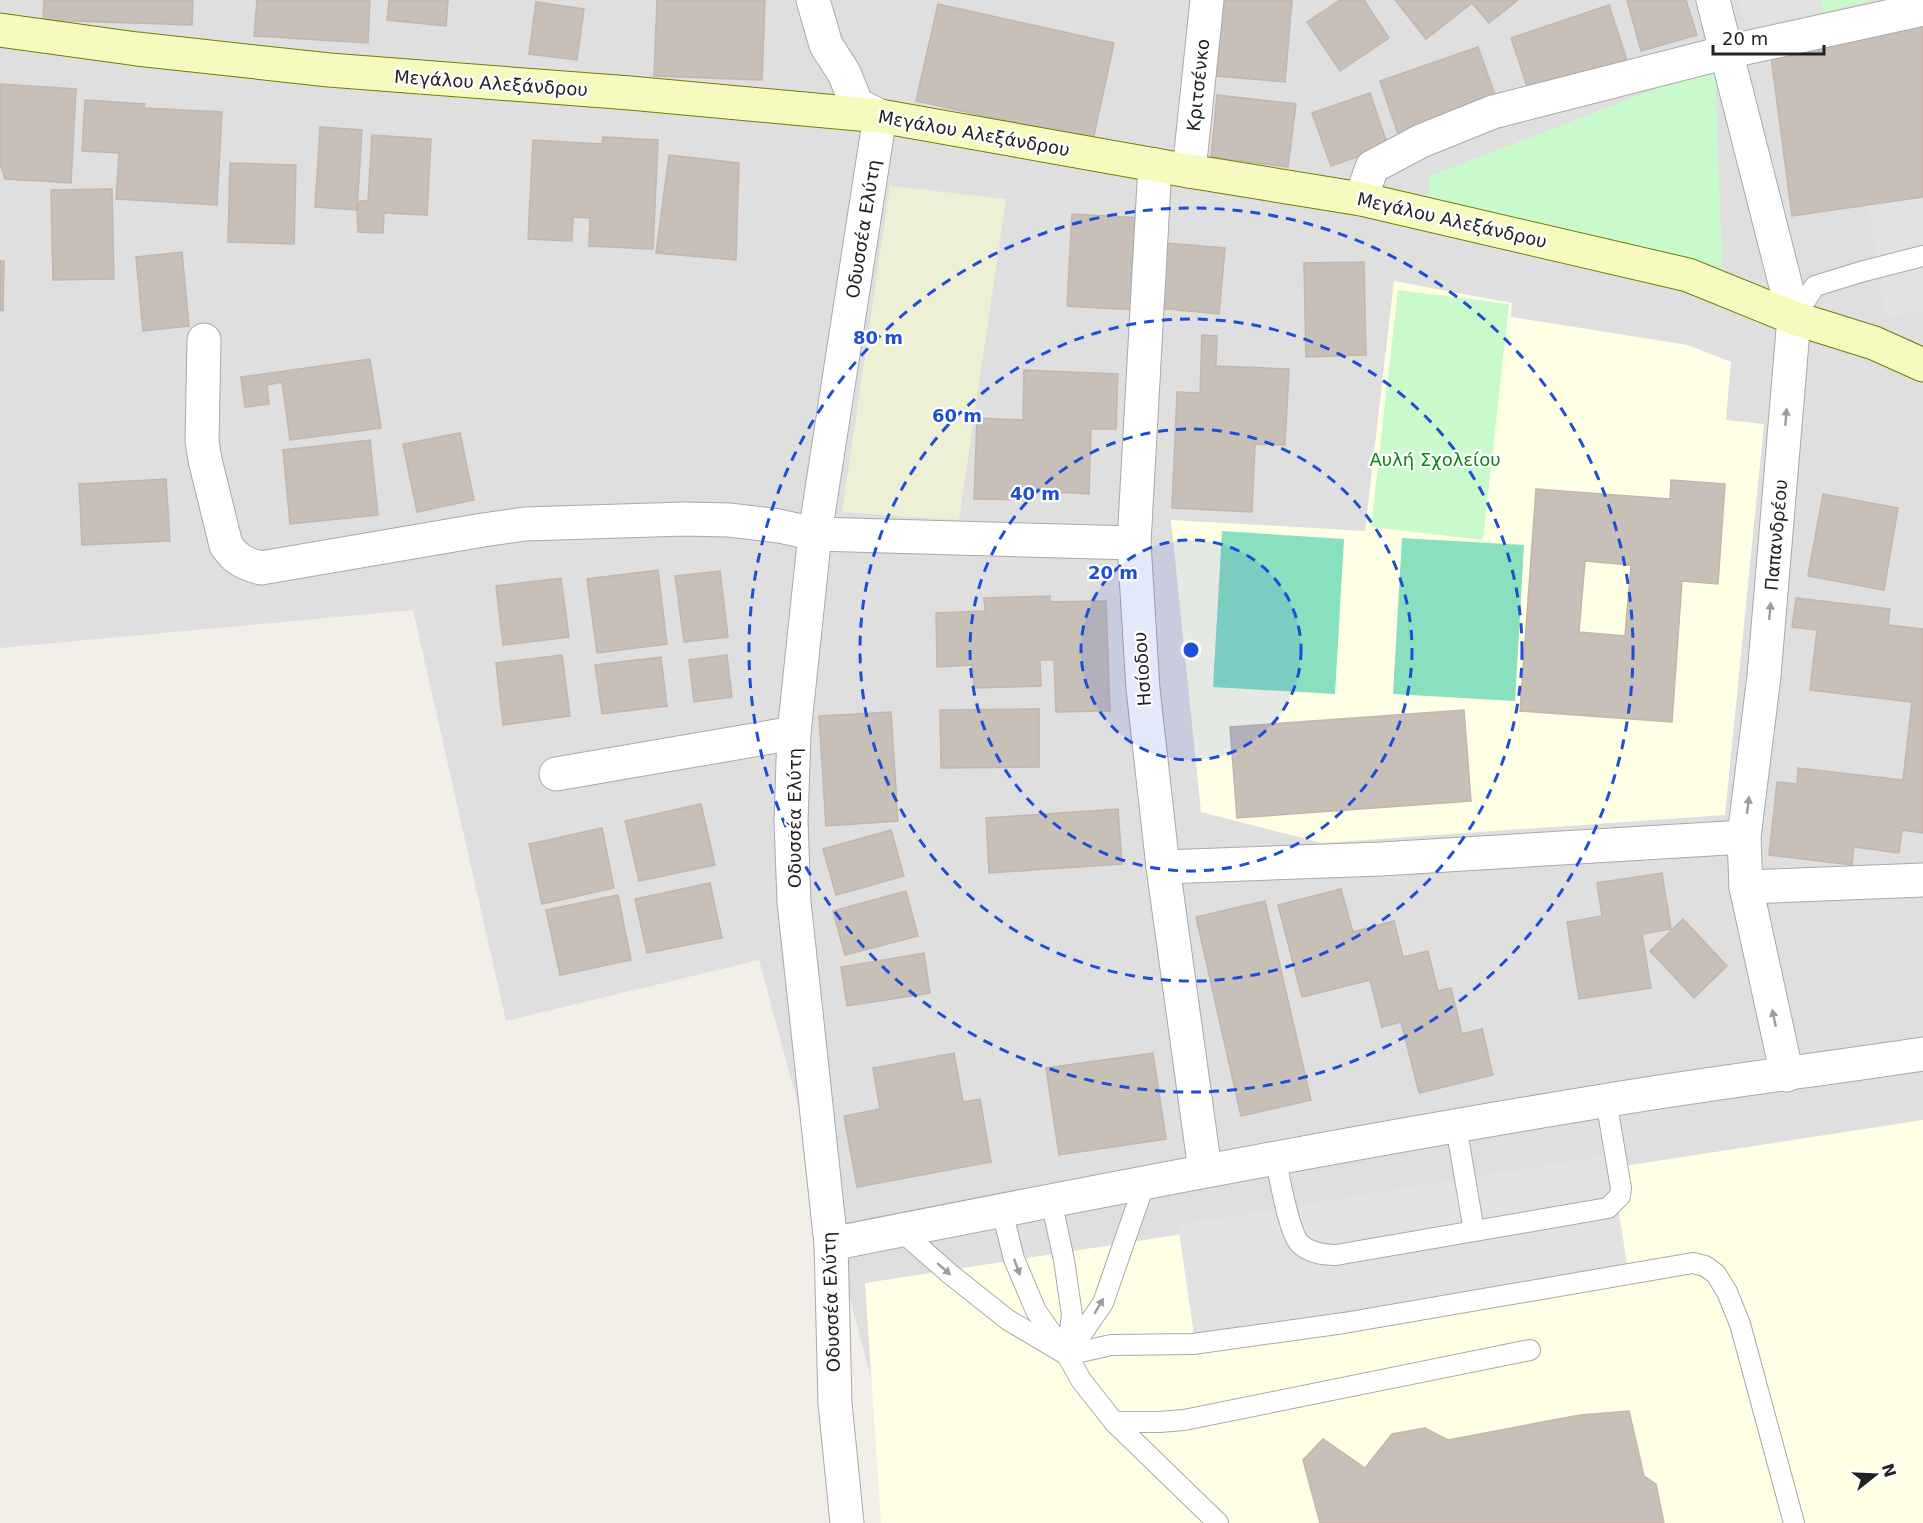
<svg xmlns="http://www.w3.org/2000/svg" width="1923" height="1523" viewBox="0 0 1923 1523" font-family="'DejaVu Sans',sans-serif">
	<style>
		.residential { fill: #e0dfdf }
		.education { fill: #ffffe5 }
		.farmland { fill: #eef0d5 }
		.park { fill: #c8facc }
		.pitch { fill: #88e0be }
		.parking { fill: #e2e2e2 }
		.building { fill: #c7bfb8; stroke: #c4b6ab; stroke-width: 1.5; fill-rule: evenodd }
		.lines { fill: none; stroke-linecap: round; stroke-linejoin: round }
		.service-casing { stroke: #a9a9a9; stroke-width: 22 }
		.minor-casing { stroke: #a9a9a9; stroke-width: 35 }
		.tertiary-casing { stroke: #a9a9a9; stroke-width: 35 }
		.secondary-casing { stroke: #707d05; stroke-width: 35 }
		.service { stroke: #fff; stroke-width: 20 }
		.minor { stroke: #fff; stroke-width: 33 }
		.tertiary { stroke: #fff; stroke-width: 33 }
		.secondary { stroke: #f7fabf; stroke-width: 33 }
		.oneway { fill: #9c9c9c }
		.ring { fill: none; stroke: #1d4ed8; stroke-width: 3; stroke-dasharray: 10 8 }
		.labels { text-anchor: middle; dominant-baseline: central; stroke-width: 4.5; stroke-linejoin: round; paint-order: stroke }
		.street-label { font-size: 18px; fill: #222; stroke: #fff }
		.park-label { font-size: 18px; fill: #0c8416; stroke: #fff }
		.centre { fill: #1d4ed8; stroke: #fff; stroke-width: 3 }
		.ring-label { font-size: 18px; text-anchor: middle; font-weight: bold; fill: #1d4ed8; stroke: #fff; stroke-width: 4.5; stroke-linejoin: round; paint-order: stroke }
	</style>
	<rect width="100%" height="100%" fill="#f2efe9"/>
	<polygon class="residential" points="0,0 1923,0 1923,1523 910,1523 759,960 506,1021 413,610 0,648"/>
	<g class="education">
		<polygon points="1394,281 1512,303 1511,317 1688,345 1731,362 1726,420 1764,424 1725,815 1322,843 1201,812 1171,520 1365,531"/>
		<polygon points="1923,1120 1923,1523 881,1523 865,1283"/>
	</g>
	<polygon class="farmland" points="890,186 1006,199 959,520 842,512"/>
	<g class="park">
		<polygon points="1821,0 1871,0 1823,12"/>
		<polygon points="1715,66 1722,266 1426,216 1430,176"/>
		<polygon points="1398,290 1509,304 1483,540 1371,527"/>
	</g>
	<g class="pitch">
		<polygon points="1222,531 1344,539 1335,694 1213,687"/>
		<polygon points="1402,538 1524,545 1515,701 1393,694"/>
	</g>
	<g class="parking">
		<polygon points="1739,0 1821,0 1823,12 1745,29"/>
		<polygon points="1923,197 1923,311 1885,317 1869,205"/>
		<polygon points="1610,1155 1628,1270 1195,1342 1178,1225"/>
	</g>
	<g class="building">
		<polygon points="44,0 193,0 192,25 43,20"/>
		<polygon points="257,0 370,0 368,43 254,36"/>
		<polygon points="389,0 448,0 446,26 387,20"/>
		<polygon points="657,0 765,0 762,80 654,76"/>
		<polygon points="1223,0 1292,0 1285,82 1216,76"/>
		<polygon points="1340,0 1364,0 1389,38 1340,71 1307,22"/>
		<polygon points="1395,0 1518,0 1489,23 1472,3 1426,39"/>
		<polygon points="1627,0 1686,0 1697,35 1641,51"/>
		<polygon points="536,2 584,9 577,60 529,54"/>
		<polygon points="938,4 1114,43 1093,140 916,101"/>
		<polygon points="1609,5 1627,60 1529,92 1511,38"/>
		<polygon points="1923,24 1923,197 1792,216 1770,49"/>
		<polygon points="1478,47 1499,106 1400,140 1380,81"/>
		<polygon points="0,84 76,89 71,183 5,179 0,164"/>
		<polygon points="1370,93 1388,146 1331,166 1312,113"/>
		<polygon points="1217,95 1296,104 1288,167 1211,157"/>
		<polygon points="85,100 145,104 144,108 222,112 217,205 116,199 119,153 82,151"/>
		<polygon points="320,127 362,130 357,210 315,207"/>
		<polygon points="372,135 431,139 427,215 384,213 383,233 358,232 357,210 360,201 368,201"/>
		<polygon points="603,137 658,140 653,249 589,246 590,218 573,217 572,241 528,239 533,140 602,144"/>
		<polygon points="669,155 739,163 736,260 656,253"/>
		<polygon points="230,163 296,165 294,244 228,242"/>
		<polygon points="112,189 114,279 53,280 51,190"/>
		<polygon points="1072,214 1140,218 1134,310 1067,306"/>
		<polygon points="1154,242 1225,248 1219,314 1148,307"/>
		<polygon points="182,252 189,326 143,331 136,257"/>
		<polygon points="0,261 4,261 3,311 0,310"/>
		<polygon points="1364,262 1366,355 1306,357 1304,263"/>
		<polygon points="1202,335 1217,336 1216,366 1289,369 1285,445 1255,444 1252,512 1172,508 1177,392 1200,393"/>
		<polygon points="370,359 381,428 290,440 282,382 267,385 269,404 245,407 241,377"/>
		<polygon points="1024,370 1118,374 1116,429 1091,429 1089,494 1031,491 1030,500 974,499 977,418 1023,420"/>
		<polygon points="460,433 474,500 417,512 403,444"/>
		<polygon points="370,440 378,515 290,524 283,450"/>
		<polygon points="166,479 170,541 82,545 79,484"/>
		<path d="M 1671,480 L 1725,484 L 1718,584 L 1682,581 L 1672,722 L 1520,711 L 1536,489 L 1670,499 ZM 1585,561 L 1631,565 L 1625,636 L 1579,632 Z"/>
		<polygon points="1823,494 1898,508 1884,590 1808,576"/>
		<polygon points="658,570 667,644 597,653 587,579"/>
		<polygon points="720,571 728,637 684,642 675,576"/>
		<polygon points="561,578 569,637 503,645 496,586"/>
		<polygon points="1050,596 1050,602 1106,601 1110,711 1056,712 1054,660 1040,660 1041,686 974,688 973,665 937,667 936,613 985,611 984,598"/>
		<polygon points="1796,598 1890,609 1888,625 1923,629 1923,833 1902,830 1899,853 1854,847 1852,865 1769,855 1777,782 1797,784 1798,768 1903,780 1912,702 1810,690 1817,630 1792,627"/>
		<polygon points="562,655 570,716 503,725 496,663"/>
		<polygon points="727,655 732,697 694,702 689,660"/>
		<polygon points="661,657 667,706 602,714 595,665"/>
		<polygon points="1039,709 1039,767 941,768 940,710"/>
		<polygon points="1464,710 1471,801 1237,818 1230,727"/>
		<polygon points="891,712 898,821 826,826 819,716"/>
		<polygon points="701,804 715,865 639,881 625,821"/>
		<polygon points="1118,809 1122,864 989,873 986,818"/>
		<polygon points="602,828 614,888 542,904 529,844"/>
		<polygon points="891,830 904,876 836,895 823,849"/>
		<polygon points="1662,873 1671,929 1642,934 1651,988 1579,999 1567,922 1602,916 1597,883"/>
		<polygon points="710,883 722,938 647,953 635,899"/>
		<polygon points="1341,889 1353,932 1394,921 1403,957 1428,951 1438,991 1451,988 1462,1034 1482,1029 1493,1075 1419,1093 1401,1022 1382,1027 1370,980 1302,997 1278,905"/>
		<polygon points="906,891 918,936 845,955 833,911"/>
		<polygon points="618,895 631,960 560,975 546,910"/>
		<polygon points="1265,901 1311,1100 1241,1116 1196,917"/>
		<polygon points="1683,919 1727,966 1694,998 1650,951"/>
		<polygon points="924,953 930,993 847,1006 841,967"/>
		<polygon points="954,1053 963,1102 980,1099 991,1162 857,1187 844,1116 880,1109 873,1068"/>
		<polygon points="1153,1053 1166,1139 1059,1155 1046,1068"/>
		<polygon points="1629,1411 1644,1476 1656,1484 1664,1523 1320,1523 1303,1460 1323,1439 1365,1468 1392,1434 1425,1428 1448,1440 1580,1415"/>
	</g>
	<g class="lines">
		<defs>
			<g id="service">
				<polyline points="1794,318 1815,286 1864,271 1923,256"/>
				<polyline points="1456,1126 1474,1231"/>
				<path d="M 1275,1158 C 1280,1177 1288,1231 1300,1244 C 1310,1253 1324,1255 1336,1255 L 1608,1208 L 1620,1196 L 1621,1188 L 1606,1100"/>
				<polyline points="1051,1200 1064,1260 1072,1315 1067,1352"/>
				<polyline points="1002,1211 1014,1259 1036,1311 1067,1355 1081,1380 1114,1422 1218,1523"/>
				<polyline points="900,1230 950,1274 1008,1320 1067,1355 1111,1345 1193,1344 1344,1323 1693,1263 1705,1266 1716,1274 1727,1292 1740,1324 1794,1523"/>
				<polyline points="1067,1355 1103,1303 1145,1182"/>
				<polyline points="1114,1422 1159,1422 1184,1420 1530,1350"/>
			</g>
			<g id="minor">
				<polyline points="1713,0 1794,318 1764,676 1744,837 1746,887 1787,1075"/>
				<polyline points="1155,165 1134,543 1143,689 1163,867 1205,1170"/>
				<polyline points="1189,171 1207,0"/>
				<polyline points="1361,199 1372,167 1421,141 1493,112 1727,52 1923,9"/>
				<path d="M 204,340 L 202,441 L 205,460 L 226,545 C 235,559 245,564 261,568 L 483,530 L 525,524 L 685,519 L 729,520 L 779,526 L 815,534 L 1134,543"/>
				<polyline points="556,774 794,733"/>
				<polyline points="1163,867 1381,859 1744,837"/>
				<polyline points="1746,887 1923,880"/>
				<path d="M 831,1244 C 1088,1193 1345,1143 1603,1101 C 1709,1083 1817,1070 1923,1054"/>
				<polyline points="847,1523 835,1403 831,1244 794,902 791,821 794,733 815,534 880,116"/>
			</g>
			<polyline id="tertiary" points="813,0 826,45 844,73 857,105 880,116"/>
			<polyline id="secondary" points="0,30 137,49 329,70 630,93 880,116 1189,171 1361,199 1688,275 1794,318 1874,343 1923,365"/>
		</defs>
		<use href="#service" class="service-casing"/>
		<use href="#minor" class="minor-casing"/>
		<use href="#tertiary" class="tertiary-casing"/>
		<use href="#secondary" class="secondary-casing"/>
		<use href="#service" class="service"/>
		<use href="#minor" class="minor"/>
		<use href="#tertiary" class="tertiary"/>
		<use href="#secondary" class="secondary"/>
	</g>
	<defs><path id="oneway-solid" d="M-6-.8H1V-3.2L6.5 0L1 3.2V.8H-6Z" transform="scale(1.5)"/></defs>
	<g class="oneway">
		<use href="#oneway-solid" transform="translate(1786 417) rotate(-85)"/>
		<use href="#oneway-solid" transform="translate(1770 611) rotate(-85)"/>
		<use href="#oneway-solid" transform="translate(1748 805) rotate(-83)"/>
		<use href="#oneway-solid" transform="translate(1774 1018) rotate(-102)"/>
		<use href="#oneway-solid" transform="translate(1017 1267) rotate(70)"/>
		<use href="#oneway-solid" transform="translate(944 1269) rotate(41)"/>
		<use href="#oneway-solid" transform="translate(1099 1306) rotate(-60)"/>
	</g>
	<circle cx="1191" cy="650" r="110" fill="#1d4ed8" fill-opacity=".12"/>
	<g class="ring">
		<circle cx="1191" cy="650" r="110"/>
		<circle cx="1191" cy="650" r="221"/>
		<circle cx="1191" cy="650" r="331"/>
		<circle cx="1191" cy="650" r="442"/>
	</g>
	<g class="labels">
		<g class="street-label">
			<text transform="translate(491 83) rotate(4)">Μεγάλου Αλεξάνδρου</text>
			<text transform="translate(1198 85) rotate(-84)">Κριτσένκο</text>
			<text transform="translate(974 133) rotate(10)">Μεγάλου Αλεξάνδρου</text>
			<text transform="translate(1452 220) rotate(13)">Μεγάλου Αλεξάνδρου</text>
			<text transform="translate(863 229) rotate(-81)">Οδυσσέα Ελύτη</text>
			<text transform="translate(1776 535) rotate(-85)">Παπανδρέου</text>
			<text transform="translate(1142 669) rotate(-94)">Ησίοδου</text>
			<text transform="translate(794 818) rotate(-90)">Οδυσσέα Ελύτη</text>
			<text transform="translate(831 1302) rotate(-92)">Οδυσσέα Ελύτη</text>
		</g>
		<g class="park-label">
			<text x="1435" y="459">Αυλή Σχολείου</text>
		</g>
	</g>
	<circle cx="1191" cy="650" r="9" class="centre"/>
	<g class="ring-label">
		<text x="878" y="344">80 m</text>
		<text x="957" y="422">60 m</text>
		<text x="1035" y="500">40 m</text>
		<text x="1113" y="579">20 m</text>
	</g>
	<g transform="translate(1875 1475) rotate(72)" stroke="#ffffff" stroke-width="4.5" paint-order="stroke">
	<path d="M0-4.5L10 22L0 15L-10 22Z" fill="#222222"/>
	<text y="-9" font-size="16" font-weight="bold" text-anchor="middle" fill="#222222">N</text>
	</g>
	<path d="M1713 45v9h111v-9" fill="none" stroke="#222222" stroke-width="3"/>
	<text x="1722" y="45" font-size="18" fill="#222222" stroke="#ffffff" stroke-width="4.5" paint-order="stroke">20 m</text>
</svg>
